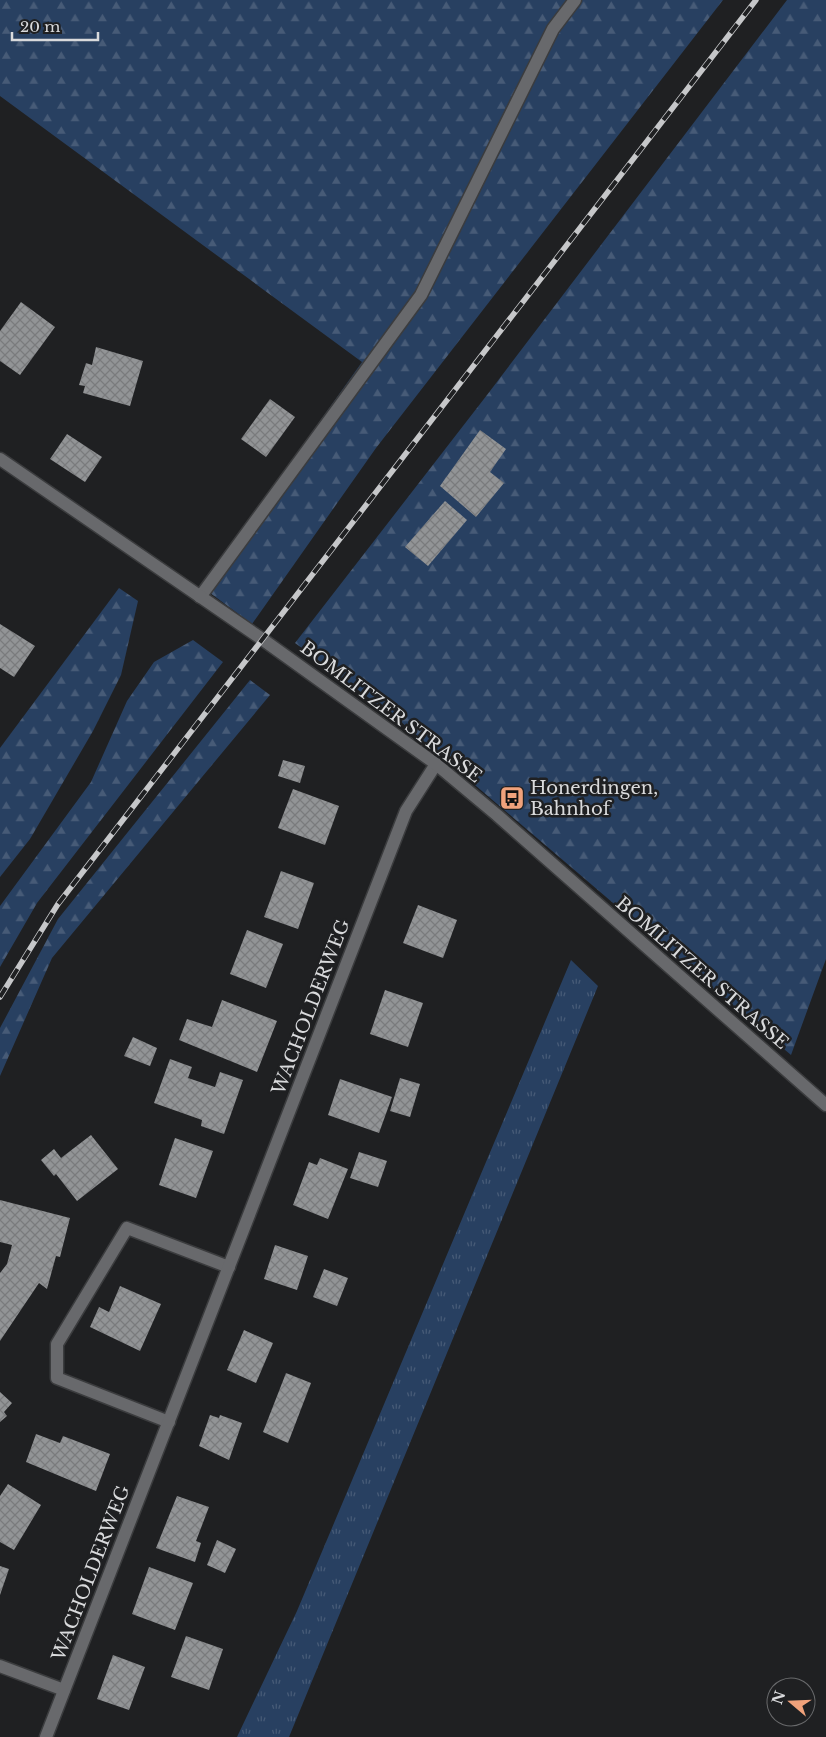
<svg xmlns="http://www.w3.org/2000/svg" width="826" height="1737" viewBox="0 0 826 1737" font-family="'Libre Baskerville',serif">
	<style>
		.grass { fill: url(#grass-tufts) }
		.forest { fill: url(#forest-firs) }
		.building { fill: url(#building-cross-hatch) }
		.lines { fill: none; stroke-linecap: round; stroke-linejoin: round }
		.service-casing { stroke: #3b3c3e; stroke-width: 15 }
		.minor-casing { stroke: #3b3c3e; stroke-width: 15 }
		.tertiary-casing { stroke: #3b3c3e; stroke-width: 15 }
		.service { stroke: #68696c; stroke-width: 12 }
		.minor { stroke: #68696c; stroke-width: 12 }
		.tertiary { stroke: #68696c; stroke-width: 12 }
		.rail-casing { stroke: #c6c7c9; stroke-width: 5.5 }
		.rail { stroke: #1f2022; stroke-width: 4; stroke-dasharray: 11; stroke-linecap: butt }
		.labels { text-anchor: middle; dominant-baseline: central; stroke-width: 5; stroke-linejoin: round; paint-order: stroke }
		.street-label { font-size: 18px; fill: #d9dadc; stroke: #1f2022 }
		.poi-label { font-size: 18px; fill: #d9dadc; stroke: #1f2022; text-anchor: start }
	</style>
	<defs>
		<pattern id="grass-tufts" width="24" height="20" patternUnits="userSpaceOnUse" patternTransform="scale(1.25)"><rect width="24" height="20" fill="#284061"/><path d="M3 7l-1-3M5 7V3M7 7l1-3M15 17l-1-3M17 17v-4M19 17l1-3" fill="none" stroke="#475b77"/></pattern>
		<pattern id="forest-firs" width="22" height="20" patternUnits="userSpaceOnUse" patternTransform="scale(1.25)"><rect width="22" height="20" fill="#284061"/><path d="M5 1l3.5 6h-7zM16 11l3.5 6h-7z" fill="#475b77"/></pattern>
		<pattern id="building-cross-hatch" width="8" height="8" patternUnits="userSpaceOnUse" patternTransform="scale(1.25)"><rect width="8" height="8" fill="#929496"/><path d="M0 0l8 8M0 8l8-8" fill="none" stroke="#7a7b7d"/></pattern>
	</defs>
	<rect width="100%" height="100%" fill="#1f2022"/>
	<polygon class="grass" points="571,960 598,986 289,1737 237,1737 297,1611"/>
	<g class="forest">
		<polygon points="0,0 723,0 376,448 252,624 202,587 362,362 0,96"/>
		<polygon points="787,0 826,0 826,959 791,1055 400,721 295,643 487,395"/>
		<polygon points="119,588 138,601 121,675 93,731 30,839 0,877 0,748"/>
		<polygon points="193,640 223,662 37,903 0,967 0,906 91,782 127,701 154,662"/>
		<polygon points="250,680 270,695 52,958 0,1076 0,1028 58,919"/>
	</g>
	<g class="building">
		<polygon points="21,302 55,327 20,375 0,361 0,331"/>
		<polygon points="96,347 143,361 130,406 83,393 85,386 79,385 86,363 92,365"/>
		<polygon points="270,399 295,417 266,457 241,439"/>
		<polygon points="480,430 506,449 490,472 504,483 476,517 440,486"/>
		<polygon points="67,434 102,457 85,482 50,459"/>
		<polygon points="445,501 467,520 428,566 405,547"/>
		<polygon points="0,624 35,646 14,677 0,668"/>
		<polygon points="283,760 305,766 300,783 278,776"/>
		<polygon points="293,789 339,806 325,845 278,828"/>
		<polygon points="281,871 314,883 298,929 264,917"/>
		<polygon points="418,905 457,920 443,958 403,943"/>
		<polygon points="247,930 283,944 266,988 230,974"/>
		<polygon points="385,990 423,1003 408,1047 370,1034"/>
		<polygon points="222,1000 277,1021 257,1072 179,1040 187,1019 212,1027"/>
		<polygon points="133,1037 157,1048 150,1066 124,1056"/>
		<polygon points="170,1059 192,1067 188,1078 215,1087 220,1072 243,1080 224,1134 201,1126 202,1120 154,1103"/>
		<polygon points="400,1078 420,1084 410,1117 390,1111"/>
		<polygon points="340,1079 392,1097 379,1133 328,1115"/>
		<polygon points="91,1135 118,1169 77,1201 56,1174 54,1176 41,1160 54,1149 61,1158"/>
		<polygon points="175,1138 213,1151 196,1198 159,1185"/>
		<polygon points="359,1152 387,1161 378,1187 350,1178"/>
		<polygon points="320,1158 348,1169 328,1219 293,1205 309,1162 317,1165"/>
		<polygon points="0,1200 70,1218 60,1257 56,1256 47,1289 39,1283 0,1341 0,1273 7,1264 12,1245 0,1242"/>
		<polygon points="275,1245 308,1256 297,1290 264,1279"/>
		<polygon points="324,1269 348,1278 337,1306 313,1297"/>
		<polygon points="120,1286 161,1304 140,1351 90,1327 99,1307 109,1312"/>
		<polygon points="244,1330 273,1343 256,1383 227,1370"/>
		<polygon points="286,1373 311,1383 288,1443 263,1432"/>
		<polygon points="0,1392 12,1403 4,1412 7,1416 0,1422"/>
		<polygon points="210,1415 219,1418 220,1415 242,1423 229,1460 199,1446"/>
		<polygon points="36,1434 60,1443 63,1436 110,1454 96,1491 26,1462"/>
		<polygon points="8,1484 41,1505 14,1550 0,1542 0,1496"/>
		<polygon points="177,1496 209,1507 196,1541 201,1543 195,1562 156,1548"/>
		<polygon points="217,1540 236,1549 225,1573 207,1565"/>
		<polygon points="0,1566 9,1569 0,1595"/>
		<polygon points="149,1567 193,1583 175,1630 132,1614"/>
		<polygon points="186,1636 223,1649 209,1690 171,1677"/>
		<polygon points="113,1655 145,1667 129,1710 97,1699"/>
	</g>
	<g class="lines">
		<defs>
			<g id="service">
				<polyline points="200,597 421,295 553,29 575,0"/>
				<polyline points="0,1666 64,1690"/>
			</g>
			<g id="minor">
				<polyline points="169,1422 57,1378 57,1344 127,1228 229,1267"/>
				<polyline points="46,1737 406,811 436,764"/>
			</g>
			<polyline id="tertiary" points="0,459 262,639 436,764 497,815 826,1105"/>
		</defs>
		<use href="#service" class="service-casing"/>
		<use href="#minor" class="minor-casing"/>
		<use href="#tertiary" class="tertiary-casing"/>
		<use href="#service" class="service"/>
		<use href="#minor" class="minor"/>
		<use href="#tertiary" class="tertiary"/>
		<defs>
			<polyline id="rail" points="0,997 58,904 756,0"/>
		</defs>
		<use href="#rail" class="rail-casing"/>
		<use href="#rail" class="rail"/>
	</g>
	<defs>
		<symbol id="bus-square" viewBox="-11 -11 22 22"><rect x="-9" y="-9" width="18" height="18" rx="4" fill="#f1a27b" stroke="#1f2022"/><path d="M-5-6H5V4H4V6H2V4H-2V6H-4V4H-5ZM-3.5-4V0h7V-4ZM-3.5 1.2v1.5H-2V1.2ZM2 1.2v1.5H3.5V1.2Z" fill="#111"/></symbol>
	</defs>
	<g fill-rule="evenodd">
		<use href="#bus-square" x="498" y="784" width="28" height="28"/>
	</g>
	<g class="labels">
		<g class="street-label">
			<text transform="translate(391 712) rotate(37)">BOMLITZER STRASSE</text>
			<text transform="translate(702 973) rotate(41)">BOMLITZER STRASSE</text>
			<text transform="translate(311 1007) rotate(-69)">WACHOLDERWEG</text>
			<text transform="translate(91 1573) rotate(-69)">WACHOLDERWEG</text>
		</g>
		<g class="poi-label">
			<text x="530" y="788">Honerdingen,<tspan x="530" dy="21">Bahnhof</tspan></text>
		</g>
	</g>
	<g transform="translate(791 1702) rotate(289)"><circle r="24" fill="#1f2022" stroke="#696a6c"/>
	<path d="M0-4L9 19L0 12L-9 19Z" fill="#f1a27b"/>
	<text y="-8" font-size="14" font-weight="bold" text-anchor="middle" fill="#d9dadc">N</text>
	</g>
	<path d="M12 32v8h86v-8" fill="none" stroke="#d9dadc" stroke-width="2.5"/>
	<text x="20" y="32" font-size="15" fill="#d9dadc" stroke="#1f2022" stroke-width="4" paint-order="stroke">20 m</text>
</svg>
